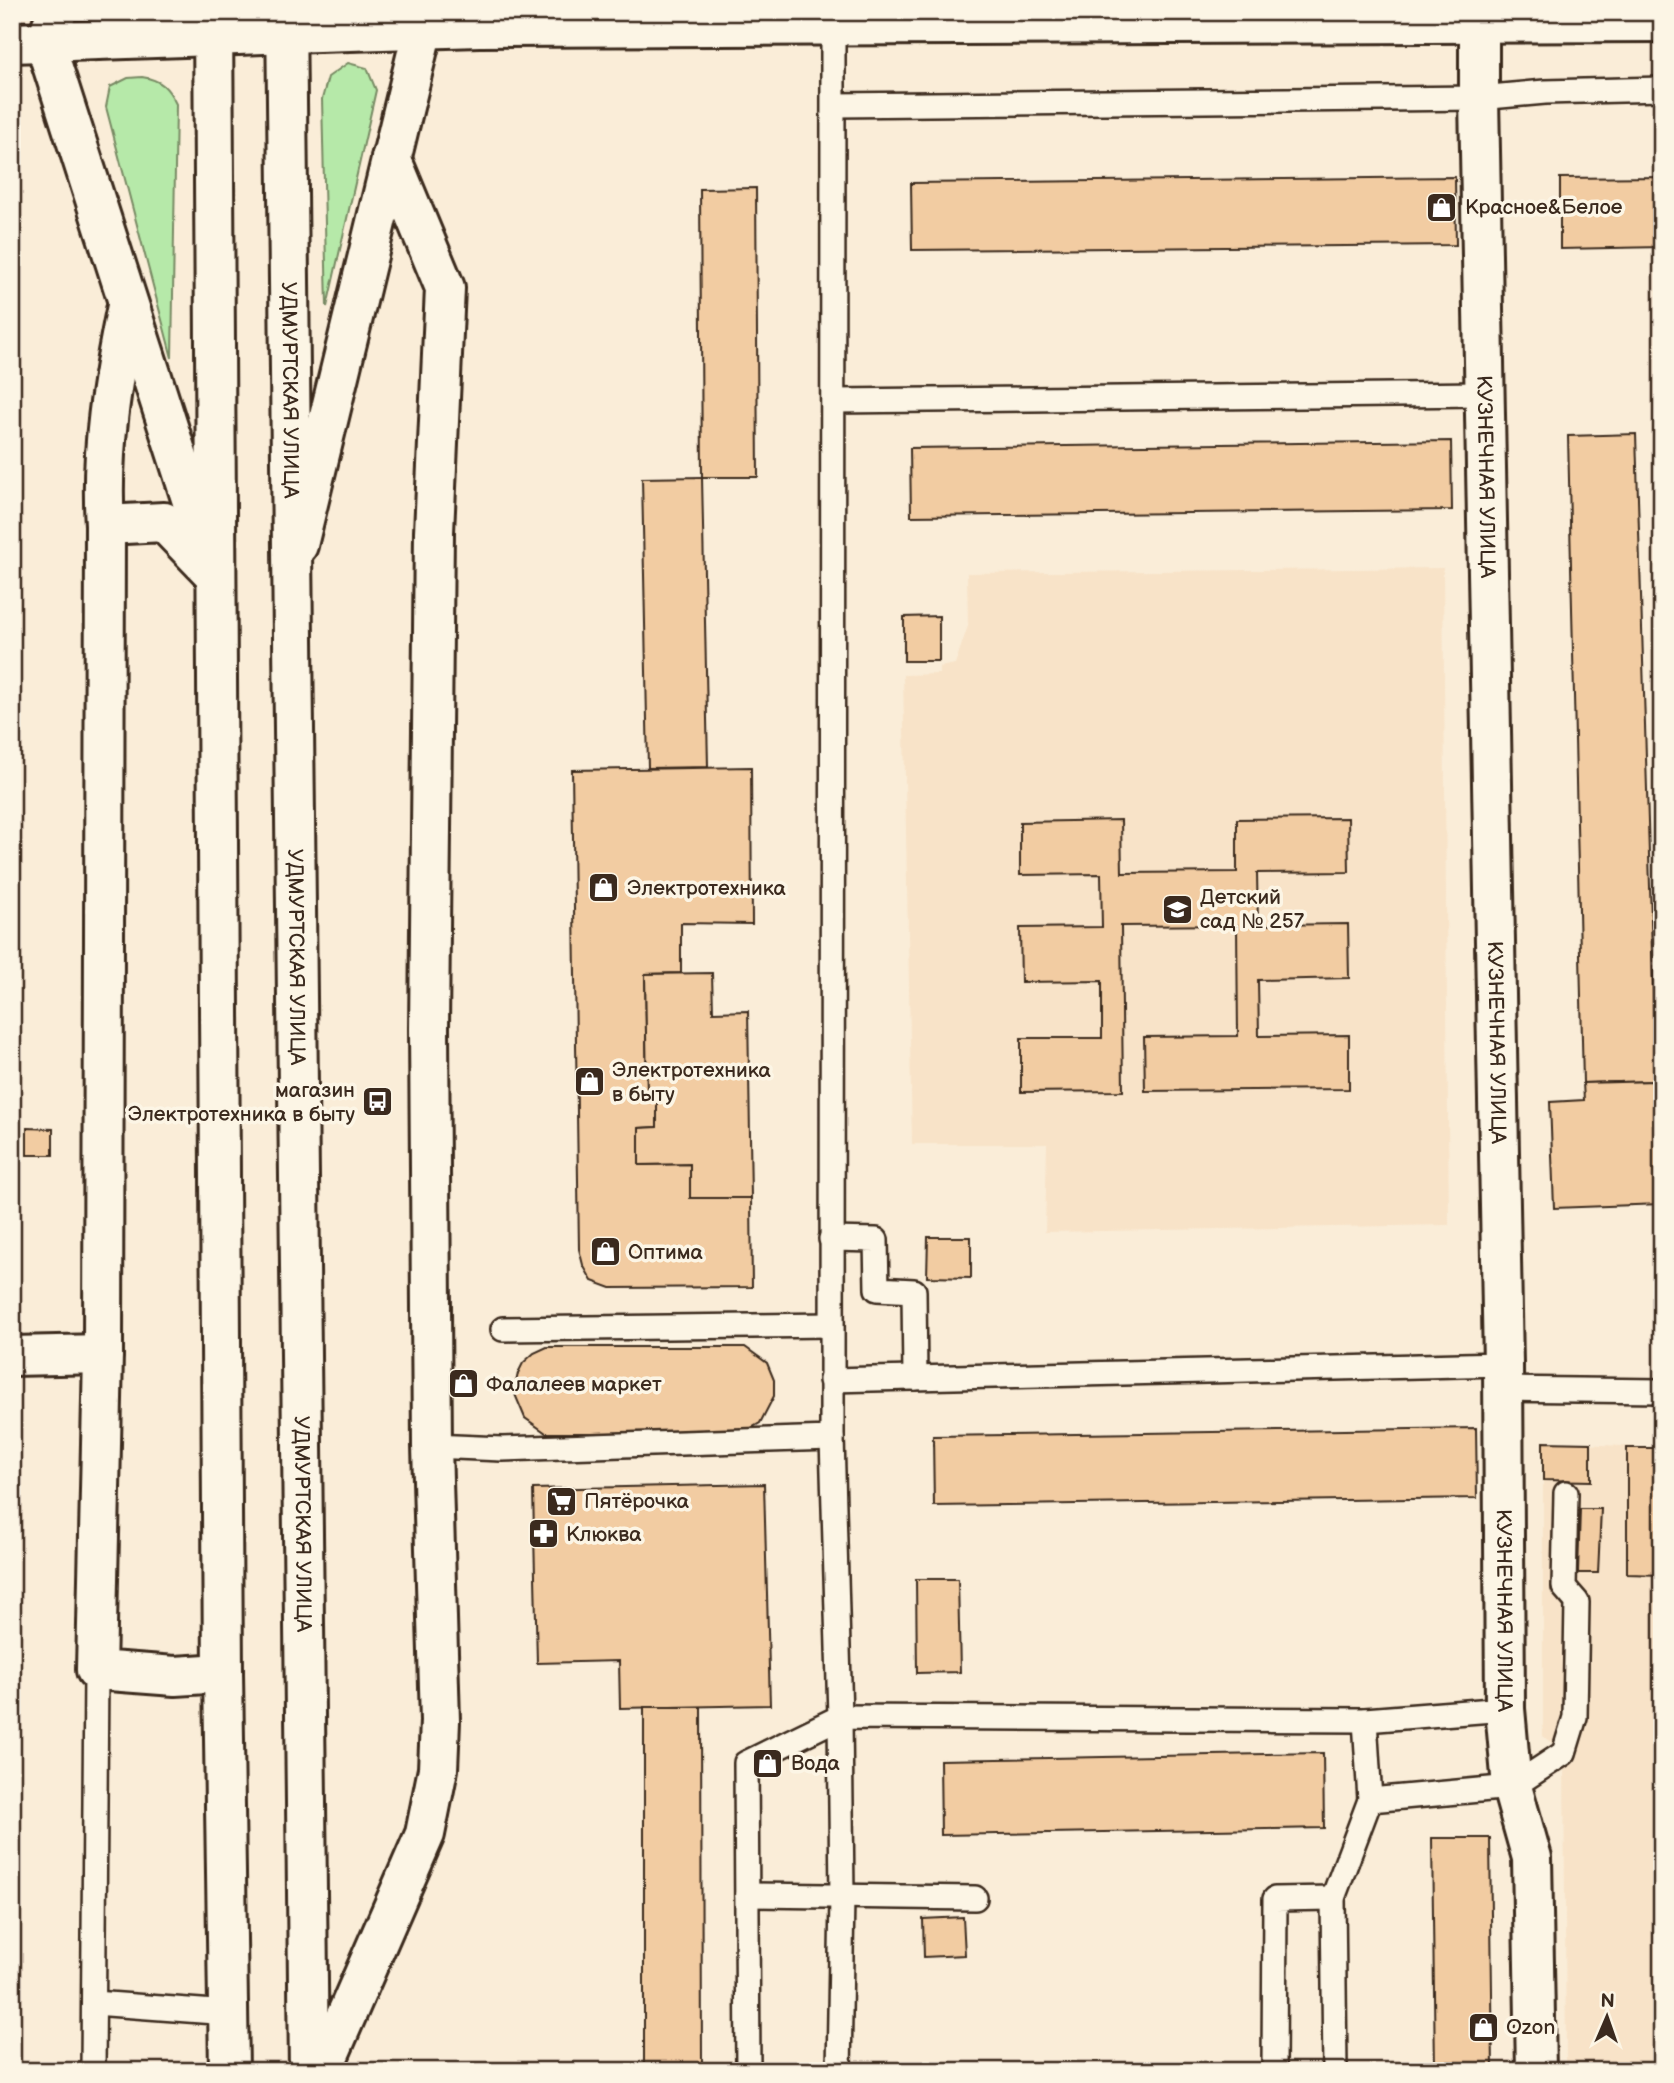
<svg xmlns="http://www.w3.org/2000/svg" width="1674" height="2083" viewBox="0 0 1674 2083" font-family="'Balsamiq Sans',sans-serif">
	<style>
		.built { fill: #f8e3c8 }
		.green { fill: #b6e9a9; stroke: #788a64; stroke-width: 2 }
		.building { fill: #f2cca2; stroke: #3b2a1e; stroke-width: 2 }
		.lines { fill: none; stroke-linecap: round; stroke-linejoin: round }
		.lane-casing { stroke: #3b2a1e; stroke-width: 28 }
		.street-casing { stroke: #3b2a1e; stroke-width: 44 }
		.secondary-casing { stroke: #3b2a1e; stroke-width: 44 }
		.primary-casing { stroke: #3b2a1e; stroke-width: 44 }
		.lane { stroke: #fcf5e5; stroke-width: 23 }
		.street { stroke: #fcf5e5; stroke-width: 38 }
		.secondary { stroke: #fcf5e5; stroke-width: 38 }
		.primary { stroke: #fcf5e5; stroke-width: 38 }
		.labels { text-anchor: middle; dominant-baseline: central; stroke-width: 7; stroke-linejoin: round; paint-order: stroke }
		.poi-label { font-size: 21px; fill: #3b2a1e; stroke: #fcf5e5; text-anchor: start }
		.street-label { font-size: 21px; fill: #3b2a1e; stroke: #fcf5e5 }
	</style>
	<rect width="100%" height="100%" fill="#faedd8"/>
	<filter id="ink" filterUnits="userSpaceOnUse"><feTurbulence type="fractalNoise" baseFrequency=".0143" numOctaves="2"/><feDisplacementMap in="SourceGraphic" scale="14" xChannelSelector="R" yChannelSelector="G"/><feConvolveMatrix kernelMatrix="1 2 1 2 8 2 1 2 1" color-interpolation-filters="sRGB"/></filter>
	<g filter="url(#ink)">
		<g class="built">
			<polygon points="1443,568 1449,1225 1045,1232 1047,1144 912,1144 903,675 939,674 939,667 955,664 968,626 967,573"/>
			<polygon points="1543,1442 1662,1448 1662,2071 1566,2071 1564,1753 1543,1736"/>
		</g>
		<g class="green">
			<polygon points="348,63 367,68 376,90 327,307 322,99 328,77"/>
			<path d="M 142,77 C 161,80 168,87 176,104 L 172,358 L 106,107 L 110,87 L 128,78 Z"/>
		</g>
		<g class="building">
			<polygon points="1455,177 1456,245 912,250 911,183"/>
			<polygon points="1662,177 1662,247 1560,249 1560,178"/>
			<polygon points="756,188 758,477 702,477 700,189"/>
			<polygon points="1636,434 1656,1081 1583,1083 1568,436"/>
			<polygon points="1451,441 1452,510 911,516 910,448"/>
			<polygon points="702,477 708,767 648,768 642,478"/>
			<polygon points="939,616 939,661 904,661 904,617"/>
			<polygon points="751,767 752,924 681,923 681,973 645,974 647,1091 657,1091 657,1127 639,1128 639,1165 690,1164 690,1198 751,1198 752,1287 611,1288 592,1281 583,1265 579,1249 572,770"/>
			<polygon points="1348,818 1349,872 1257,873 1258,925 1348,924 1349,978 1258,980 1259,1036 1349,1035 1349,1089 1145,1091 1144,1037 1238,1036 1237,925 1121,926 1123,1091 1021,1092 1021,1038 1102,1038 1102,981 1021,982 1020,928 1102,927 1101,874 1020,875 1020,822 1121,820 1122,873 1237,872 1237,819"/>
			<polygon points="712,973 713,1012 748,1011 751,1198 690,1198 690,1164 639,1165 639,1128 657,1127 657,1091 647,1091 645,974"/>
			<polygon points="1656,1081 1661,1204 1554,1208 1550,1102 1584,1100 1583,1083"/>
			<polygon points="27,1128 53,1129 53,1155 27,1155"/>
			<polygon points="928,1237 971,1237 971,1278 927,1277"/>
			<polygon points="547,1347 745,1347 767,1363 774,1380 774,1396 760,1423 742,1433 546,1433 525,1418 514,1392 518,1373 523,1363 534,1353"/>
			<polygon points="1476,1428 1477,1498 934,1506 933,1436"/>
			<polygon points="1543,1442 1591,1443 1591,1481 1543,1480"/>
			<polygon points="1627,1448 1662,1448 1662,1575 1627,1574"/>
			<polygon points="764,1484 770,1705 620,1708 619,1661 537,1663 533,1489"/>
			<polygon points="1580,1509 1601,1509 1598,1573 1578,1573"/>
			<polygon points="916,1579 958,1579 960,1672 917,1673"/>
			<polygon points="644,1707 701,1707 702,2071 644,2071"/>
			<polygon points="1323,1753 1324,1828 941,1835 940,1760"/>
			<polygon points="1432,1838 1490,1838 1493,2071 1435,2071"/>
			<polygon points="963,1917 965,1955 924,1957 923,1919"/>
		</g>
		<g class="lines">
			<defs>
				<g id="lane">
					<polyline points="835,105 1479,98 1545,92 1662,89"/>
					<polyline points="835,401 1482,394"/>
					<polyline points="831,1239 876,1240 877,1289 914,1291 915,1378"/>
					<polyline points="503,1329 831,1325"/>
					<polyline points="831,1380 1503,1364"/>
					<polyline points="1503,1389 1662,1391"/>
					<polyline points="432,1446 502,1449 832,1438 833,27"/>
					<polyline points="1365,1720 1370,1800"/>
					<polyline points="747,1895 975,1898"/>
					<polyline points="94,2003 228,2013"/>
					<polyline points="93,2071 96,1670"/>
					<polyline points="748,2071 746,1763 840,1717 832,1438"/>
					<polyline points="839,2071 842,1897 840,1717 1365,1720 1505,1709"/>
					<polyline points="1274,2071 1275,1899 1333,1898"/>
					<polyline points="1335,2071 1333,1898 1370,1800 1512,1787 1564,1753 1575,1717 1577,1602 1564,1587 1566,1493"/>
				</g>
				<g id="street">
					<path id="s1" d="M 1485,12 L 1479,24 L 1479,98 L 1503,1364 L 1505,1709 L 1512,1787 L 1532,1858 L 1536,2071"/>
					<path d="M 127,306 C 112,379 100,451 105,525 L 103,1354 L 96,1670 L 175,1676 L 223,1673"/>
					<polyline points="105,525 164,522 216,576"/>
					<polyline points="12,1356 103,1354"/>
					<polyline points="322,2071 425,1834 438,1769 440,1721 432,1446 429,1029 434,532 445,288 391,158"/>
				</g>
				<g id="secondary">
					<polyline points="57,12 45,43 213,567"/>
					<polyline points="286,33 479,27 1662,22"/>
					<polyline points="12,43 213,36"/>
					<polyline points="298,545 423,28 420,12"/>
				</g>
				<g id="primary">
					<polyline points="213,12 223,1673 229,2071"/>
					<path id="s2" d="M 286,12 L 309,2071"/>
					<polyline points="213,36 286,33"/>
				</g>
			</defs>
			<use href="#lane" class="lane-casing"/>
			<use href="#street" class="street-casing"/>
			<use href="#secondary" class="secondary-casing"/>
			<use href="#primary" class="primary-casing"/>
			<use href="#lane" class="lane"/>
			<use href="#street" class="street"/>
			<use href="#secondary" class="secondary"/>
			<use href="#primary" class="primary"/>
		</g>
	</g>
	<defs>
		<symbol id="shop-square" viewBox="-11 -11 22 22"><rect x="-9" y="-9" width="18" height="18" rx="4" fill="#3b2a1e" stroke="#fcf5e5"/><path d="M-5-2.5h2.3a2.7 3.5 0 0 1 5.4 0H5L5.5 6h-11ZM-1.5-2.5h3a1.5 2.3 0 0 0-3 0Z" fill="#fff"/></symbol>
		<symbol id="school-square" viewBox="-11 -11 22 22"><rect x="-9" y="-9" width="18" height="18" rx="4" fill="#3b2a1e" stroke="#fcf5e5"/><path d="M0-5L7-2L0 1L-7-2ZM-4 1L0 2.5L4 1V4Q0 6-4 4Z" fill="#fff"/></symbol>
		<symbol id="bus-square" viewBox="-11 -11 22 22"><rect x="-9" y="-9" width="18" height="18" rx="4" fill="#3b2a1e" stroke="#fcf5e5"/><path d="M-5-6H5V4H4V6H2V4H-2V6H-4V4H-5ZM-3.5-4V0h7V-4ZM-3.5 1.2v1.5H-2V1.2ZM2 1.2v1.5H3.5V1.2Z" fill="#fff"/></symbol>
		<symbol id="supermarket-square" viewBox="-11 -11 22 22"><rect x="-9" y="-9" width="18" height="18" rx="4" fill="#3b2a1e" stroke="#fcf5e5"/><path d="M-6-5.5h2.5l.6 2H6L4.5 2H-2.5L-4.4-4H-6ZM-1.5 3.2a1.3 1.3 0 1 0 .1 0ZM3 3.2a1.3 1.3 0 1 0 .1 0Z" fill="#fff"/></symbol>
		<symbol id="pharmacy-square" viewBox="-11 -11 22 22"><rect x="-9" y="-9" width="18" height="18" rx="4" fill="#3b2a1e" stroke="#fcf5e5"/><path d="M-2-6h4v4h4v4h-4v4h-4v-4h-4v-4h4Z" fill="#fff"/></symbol>
	</defs>
	<g fill-rule="evenodd">
		<use href="#shop-square" x="1424" y="190" width="35" height="35"/>
		<use href="#shop-square" x="586" y="870" width="35" height="35"/>
		<use href="#school-square" x="1160" y="892" width="35" height="35"/>
		<use href="#shop-square" x="572" y="1064" width="35" height="35"/>
		<use href="#bus-square" x="360" y="1084" width="35" height="35"/>
		<use href="#shop-square" x="588" y="1234" width="35" height="35"/>
		<use href="#shop-square" x="446" y="1366" width="35" height="35"/>
		<use href="#supermarket-square" x="544" y="1484" width="35" height="35"/>
		<use href="#pharmacy-square" x="526" y="1516" width="35" height="35"/>
		<use href="#shop-square" x="750" y="1746" width="35" height="35"/>
		<use href="#shop-square" x="1466" y="2010" width="35" height="35"/>
	</g>
	<g class="labels">
		<g class="poi-label">
			<text x="1465" y="207">Красное&amp;Белое</text>
			<text x="627" y="888">Электротехника</text>
			<text x="1200" y="897">Детский<tspan x="1200" dy="24">сад № 257</tspan></text>
			<text x="612" y="1070">Электротехника<tspan x="612" dy="24">в быту</tspan></text>
			<text x="355" y="1090" text-anchor="end">магазин<tspan x="355" dy="24">Электротехника в быту</tspan></text>
			<text x="628" y="1252">Оптима</text>
			<text x="486" y="1384">Фалалеев маркет</text>
			<text x="584" y="1501">Пятёрочка</text>
			<text x="566" y="1534">Клюква</text>
			<text x="791" y="1763">Вода</text>
			<text x="1506" y="2027">Ozon</text>
		</g>
		<g class="street-label">
			<text stroke="none"><textPath href="#s2" startOffset="378">УДМУРТСКАЯ УЛИЦА</textPath></text>
			<text stroke="none"><textPath href="#s1" startOffset="466">КУЗНЕЧНАЯ УЛИЦА</textPath></text>
			<text stroke="none"><textPath href="#s2" startOffset="945">УДМУРТСКАЯ УЛИЦА</textPath></text>
			<text stroke="none"><textPath href="#s1" startOffset="1032">КУЗНЕЧНАЯ УЛИЦА</textPath></text>
			<text stroke="none"><textPath href="#s2" startOffset="1512">УДМУРТСКАЯ УЛИЦА</textPath></text>
			<text stroke="none"><textPath href="#s1" startOffset="1600">КУЗНЕЧНАЯ УЛИЦА</textPath></text>
		</g>
	</g>
	<rect width="1674" height="2083" fill="none" stroke="#fcf5e5" stroke-width="42"/>
	<rect x="21" y="21" width="1632" height="2041" fill="none" stroke="#3b2a1e" stroke-width="2.5" filter="url(#ink)"/>
	<g transform="translate(1607 2017) rotate(2)" stroke="#fcf5e5" stroke-width="5" paint-order="stroke">
	<path d="M0-5L12 26L0 18L-12 26Z" fill="#3b2a1e"/>
	<text y="-10" font-size="19" font-weight="bold" text-anchor="middle" fill="#3b2a1e">N</text>
	</g>
</svg>
